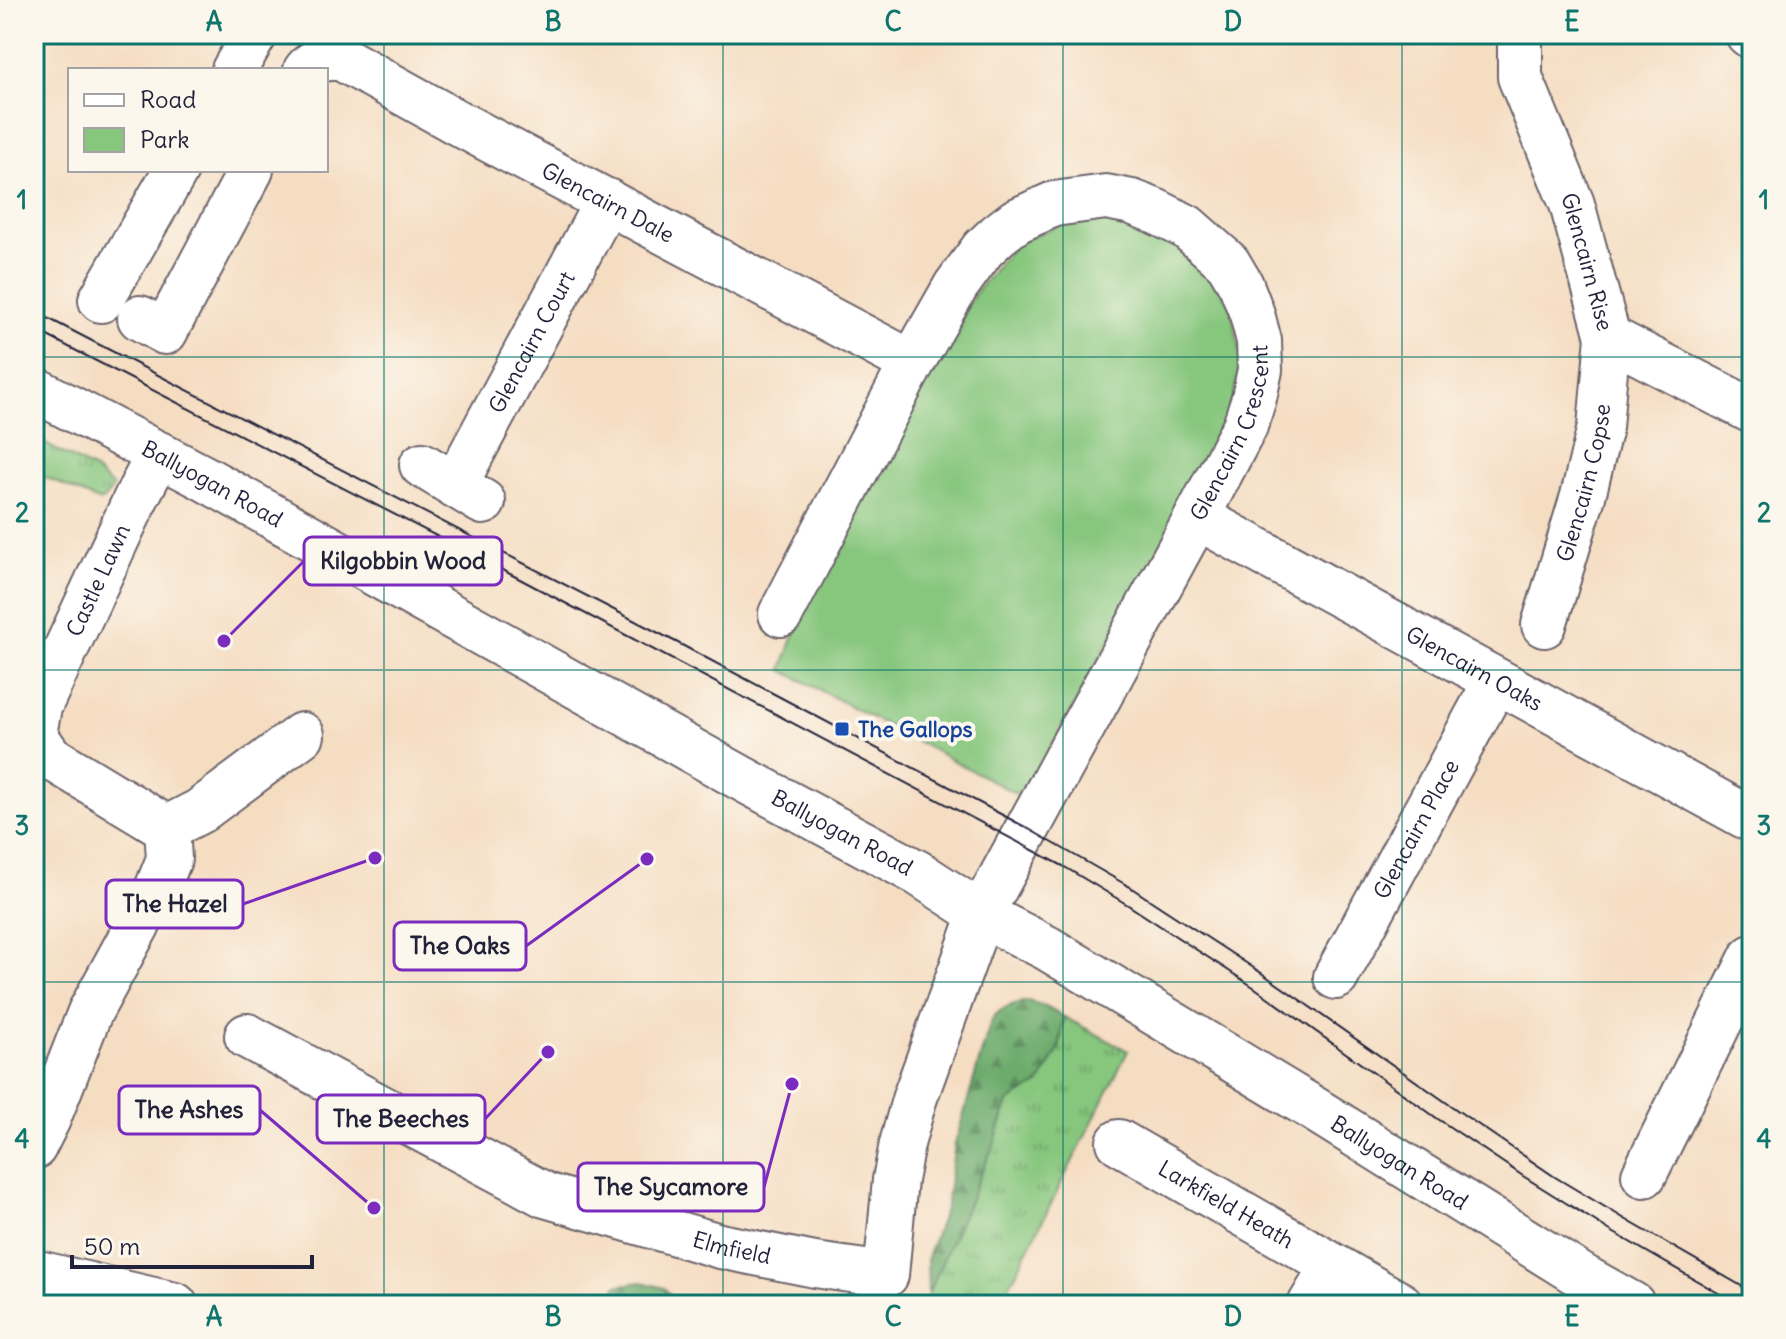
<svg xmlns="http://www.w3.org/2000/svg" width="1786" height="1339" viewBox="0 0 1786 1339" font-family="Delius,sans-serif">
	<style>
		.grass { fill: url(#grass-tufts); stroke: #54745c; stroke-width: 2 }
		.forest { fill: url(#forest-firs); stroke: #476654; stroke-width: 2 }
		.park { fill: #86c67d; stroke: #54745c; stroke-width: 2 }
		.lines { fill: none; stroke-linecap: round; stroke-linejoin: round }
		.minor-casing { stroke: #6c636a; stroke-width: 48 }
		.minor { stroke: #fff; stroke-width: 44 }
		.tram { stroke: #22223b; stroke-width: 2 }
		.grid { fill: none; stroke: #0f766e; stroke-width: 2; stroke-opacity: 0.55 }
		.transit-dot { fill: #1a4fb4; stroke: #fbf7ec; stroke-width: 3 }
		.labels { text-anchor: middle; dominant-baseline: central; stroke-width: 8; stroke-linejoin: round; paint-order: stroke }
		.street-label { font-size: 22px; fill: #22223b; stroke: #fbf7ec }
		.transit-label { font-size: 22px; font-weight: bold; fill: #164399; stroke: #fbf7ec; text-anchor: start }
		.leader { fill: none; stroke: #7b2cbf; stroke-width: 3 }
		.callout-dot { fill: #7b2cbf; stroke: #fbf7ec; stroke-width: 3 }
		.callout { fill: #fbf7ec; stroke: #7b2cbf; stroke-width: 3 }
		.callout-label { font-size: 24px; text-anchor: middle; font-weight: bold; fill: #22223b }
		.neatline { fill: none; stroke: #0f766e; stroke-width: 3 }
		.grid-label { font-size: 26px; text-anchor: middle; font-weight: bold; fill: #0f766e }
	</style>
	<defs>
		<pattern id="grass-tufts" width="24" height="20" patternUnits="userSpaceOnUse" patternTransform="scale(2)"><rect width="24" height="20" fill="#86c67d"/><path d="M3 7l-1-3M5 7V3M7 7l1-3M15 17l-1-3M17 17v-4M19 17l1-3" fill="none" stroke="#6da068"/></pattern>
		<pattern id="forest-firs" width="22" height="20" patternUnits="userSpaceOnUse" patternTransform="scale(2)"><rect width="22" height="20" fill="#6cab6c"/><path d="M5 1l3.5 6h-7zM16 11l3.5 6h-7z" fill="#588b5a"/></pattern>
	</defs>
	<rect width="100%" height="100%" fill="#fbf7ec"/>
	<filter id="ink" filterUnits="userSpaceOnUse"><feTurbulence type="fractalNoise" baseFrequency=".0125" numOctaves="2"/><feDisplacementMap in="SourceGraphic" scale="16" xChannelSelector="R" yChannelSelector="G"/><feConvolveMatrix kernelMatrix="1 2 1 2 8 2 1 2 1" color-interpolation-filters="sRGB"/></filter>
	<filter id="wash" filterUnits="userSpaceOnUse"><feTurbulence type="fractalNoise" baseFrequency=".006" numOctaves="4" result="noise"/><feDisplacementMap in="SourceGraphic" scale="32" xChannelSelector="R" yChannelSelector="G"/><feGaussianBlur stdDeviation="1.8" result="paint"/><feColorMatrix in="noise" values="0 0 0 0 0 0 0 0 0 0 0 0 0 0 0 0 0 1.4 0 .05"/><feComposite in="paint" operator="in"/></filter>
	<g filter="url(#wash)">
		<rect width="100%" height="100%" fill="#f5ddc2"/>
		<g class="grass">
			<path d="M 34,438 L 93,469 L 113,487 C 109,494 106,500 98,501 L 34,472 Z"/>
			<polygon points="1064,1017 1128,1051 1000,1305 928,1305 928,1294 994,1144 1008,1101 1040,1082 1059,1049"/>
		</g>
		<g class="forest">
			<path d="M 1027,1001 L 1042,1005 L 1064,1017 L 1059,1049 L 1040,1083 L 1008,1102 L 994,1144 L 928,1294 L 927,1258 L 946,1206 L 955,1144 L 991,1021 C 999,1008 1012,1004 1027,1001 Z"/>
			<polygon points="642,1282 664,1288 679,1305 612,1305 616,1286"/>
		</g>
		<polygon class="park" points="1123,219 1199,258 1230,304 1242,360 1227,424 1024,798 782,670 803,609 974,294 1016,243 1071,220"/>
	</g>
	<g filter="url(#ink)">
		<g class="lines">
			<defs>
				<g id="minor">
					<path id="s1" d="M 1520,34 L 1520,77 L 1572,204 L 1608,337 L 1752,411"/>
					<polyline points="1748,34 1752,37"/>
					<polyline points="234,70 255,34"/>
					<path id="s2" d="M 306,70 C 315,59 327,57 341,58 L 458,123 L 912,363"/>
					<polyline points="101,300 176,170"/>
					<polyline points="140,318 165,332 251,170"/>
					<path id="s3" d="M 34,389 L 204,478 L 741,778 L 918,873 L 981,914 L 1047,948 L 1306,1104 L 1585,1278 L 1633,1305"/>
					<polyline points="422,465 483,502"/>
					<path id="s4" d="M 455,485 L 607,201"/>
					<path id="s5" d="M 1197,517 L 1752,820"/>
					<path id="s6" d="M 1544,625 L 1583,496 L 1600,427 L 1608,337"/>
					<polyline points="167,828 200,811 302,735"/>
					<path id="s7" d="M 1336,977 L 1496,681"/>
					<path id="s8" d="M 247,1036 L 545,1195 L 720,1246 L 815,1265 L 886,1275 L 895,1180 L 902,1144 L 914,1100 L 981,914 L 1197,517 L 1245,426 L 1254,398 L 1260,370 L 1259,341 L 1252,314 L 1241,285 L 1228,263 L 1187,227 L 1155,211 L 1132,202 L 1106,197 L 1054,204 L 1016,221 L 999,234 L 983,249 L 956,286 L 912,363 L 781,614"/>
					<path id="s9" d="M 1119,1142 L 1401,1305"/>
					<path id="s10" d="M 34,1147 L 48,1119 L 90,1012 L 157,889 L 169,859 L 167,828 L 50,757 L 34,734 L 39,707 L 137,496 L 159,454"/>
					<polyline points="1644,1175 1752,957"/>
					<polyline points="34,1272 175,1305"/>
					<polyline points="1310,1305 1333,1266"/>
				</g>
			</defs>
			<use href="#minor" class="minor-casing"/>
			<use href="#minor" class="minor"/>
			<g class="tram">
				<polyline points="34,311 678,643 1027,828 1130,887 1263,974 1467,1117 1555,1177 1630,1222 1752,1292"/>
				<polyline points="34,329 516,577 1063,866 1128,905 1255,988 1438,1119 1523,1176 1609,1230 1739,1305"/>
			</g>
		</g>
	</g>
	<path class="grid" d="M 384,34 L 384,1305M 723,34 L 723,1305M 1063,34 L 1063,1305M 1402,34 L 1402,1305M 34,357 L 1752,357M 34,670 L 1752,670M 34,982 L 1752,982"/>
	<rect class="transit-dot" x="834" y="721" width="16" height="16" rx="4"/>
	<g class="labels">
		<g class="street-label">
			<text stroke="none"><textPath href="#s2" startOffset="342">Glencairn Dale</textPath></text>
			<text stroke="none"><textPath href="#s1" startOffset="240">Glencairn Rise</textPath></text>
			<text stroke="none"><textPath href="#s4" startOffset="162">Glencairn Court</textPath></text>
			<text stroke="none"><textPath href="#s8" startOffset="1608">Glencairn Crescent</textPath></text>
			<text stroke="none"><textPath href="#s6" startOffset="148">Glencairn Copse</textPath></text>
			<text stroke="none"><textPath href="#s3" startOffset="202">Ballyogan Road</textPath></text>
			<text stroke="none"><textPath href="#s10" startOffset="682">Castle Lawn</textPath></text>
			<text stroke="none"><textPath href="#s5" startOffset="316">Glencairn Oaks</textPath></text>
			<text stroke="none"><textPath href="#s7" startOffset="168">Glencairn Place</textPath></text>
			<text stroke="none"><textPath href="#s3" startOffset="922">Ballyogan Road</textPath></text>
			<text stroke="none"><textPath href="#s3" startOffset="1570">Ballyogan Road</textPath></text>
			<text stroke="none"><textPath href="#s9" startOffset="124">Larkfield Heath</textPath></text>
			<text stroke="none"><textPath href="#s8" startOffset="532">Elmfield</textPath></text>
		</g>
		<g class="transit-label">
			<text x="858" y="729">The Gallops</text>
		</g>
	</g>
	<path class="leader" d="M224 641L304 561M375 858L243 904M647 859L526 946M374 1208L260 1110M548 1052L485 1119M792 1084L764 1187"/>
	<g class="callout-dot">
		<circle cx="224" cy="641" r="8"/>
		<circle cx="375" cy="858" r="8"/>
		<circle cx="647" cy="859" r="8"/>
		<circle cx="374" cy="1208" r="8"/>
		<circle cx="548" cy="1052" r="8"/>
		<circle cx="792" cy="1084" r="8"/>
	</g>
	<g class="callout">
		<rect x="304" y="537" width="198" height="48" rx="8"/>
		<rect x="106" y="880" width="137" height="48" rx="8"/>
		<rect x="394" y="922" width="132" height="48" rx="8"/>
		<rect x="119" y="1086" width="141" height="48" rx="8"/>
		<rect x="317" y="1095" width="168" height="48" rx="8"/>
		<rect x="578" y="1163" width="186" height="48" rx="8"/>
	</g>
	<g class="callout-label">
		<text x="403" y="569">Kilgobbin Wood</text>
		<text x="175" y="912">The Hazel</text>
		<text x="460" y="954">The Oaks</text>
		<text x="189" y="1118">The Ashes</text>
		<text x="401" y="1127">The Beeches</text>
		<text x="671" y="1195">The Sycamore</text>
	</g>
	<rect width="1786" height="1339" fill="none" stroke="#fbf7ec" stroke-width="88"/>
	<rect x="68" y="68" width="260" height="104" fill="#fbf7ec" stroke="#a4a2a5" stroke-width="2"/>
	<rect x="84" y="94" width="40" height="12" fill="#ffffff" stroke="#a4a2a5" stroke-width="2"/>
	<text x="140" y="108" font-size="24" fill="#22223b">Road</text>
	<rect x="84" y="128" width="40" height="24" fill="#86c67d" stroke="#a4a2a5" stroke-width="2"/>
	<text x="140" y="148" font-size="24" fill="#22223b">Park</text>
	<path d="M72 1255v12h240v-12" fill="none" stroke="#22223b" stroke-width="4"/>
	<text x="84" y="1255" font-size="24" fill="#22223b" stroke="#fbf7ec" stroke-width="6" paint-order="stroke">50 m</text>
	<rect x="44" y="44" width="1698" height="1251" class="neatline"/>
	<g class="grid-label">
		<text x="214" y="31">A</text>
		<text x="553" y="31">B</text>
		<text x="893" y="31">C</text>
		<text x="1233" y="31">D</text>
		<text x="1572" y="31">E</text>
		<text x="22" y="209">1</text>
		<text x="1764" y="209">1</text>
		<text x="22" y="522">2</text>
		<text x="1764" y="522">2</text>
		<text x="22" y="835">3</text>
		<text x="1764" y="835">3</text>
		<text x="22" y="1148">4</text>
		<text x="1764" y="1148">4</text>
		<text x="214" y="1326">A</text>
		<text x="553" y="1326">B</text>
		<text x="893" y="1326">C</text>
		<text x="1233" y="1326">D</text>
		<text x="1572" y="1326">E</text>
	</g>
</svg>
